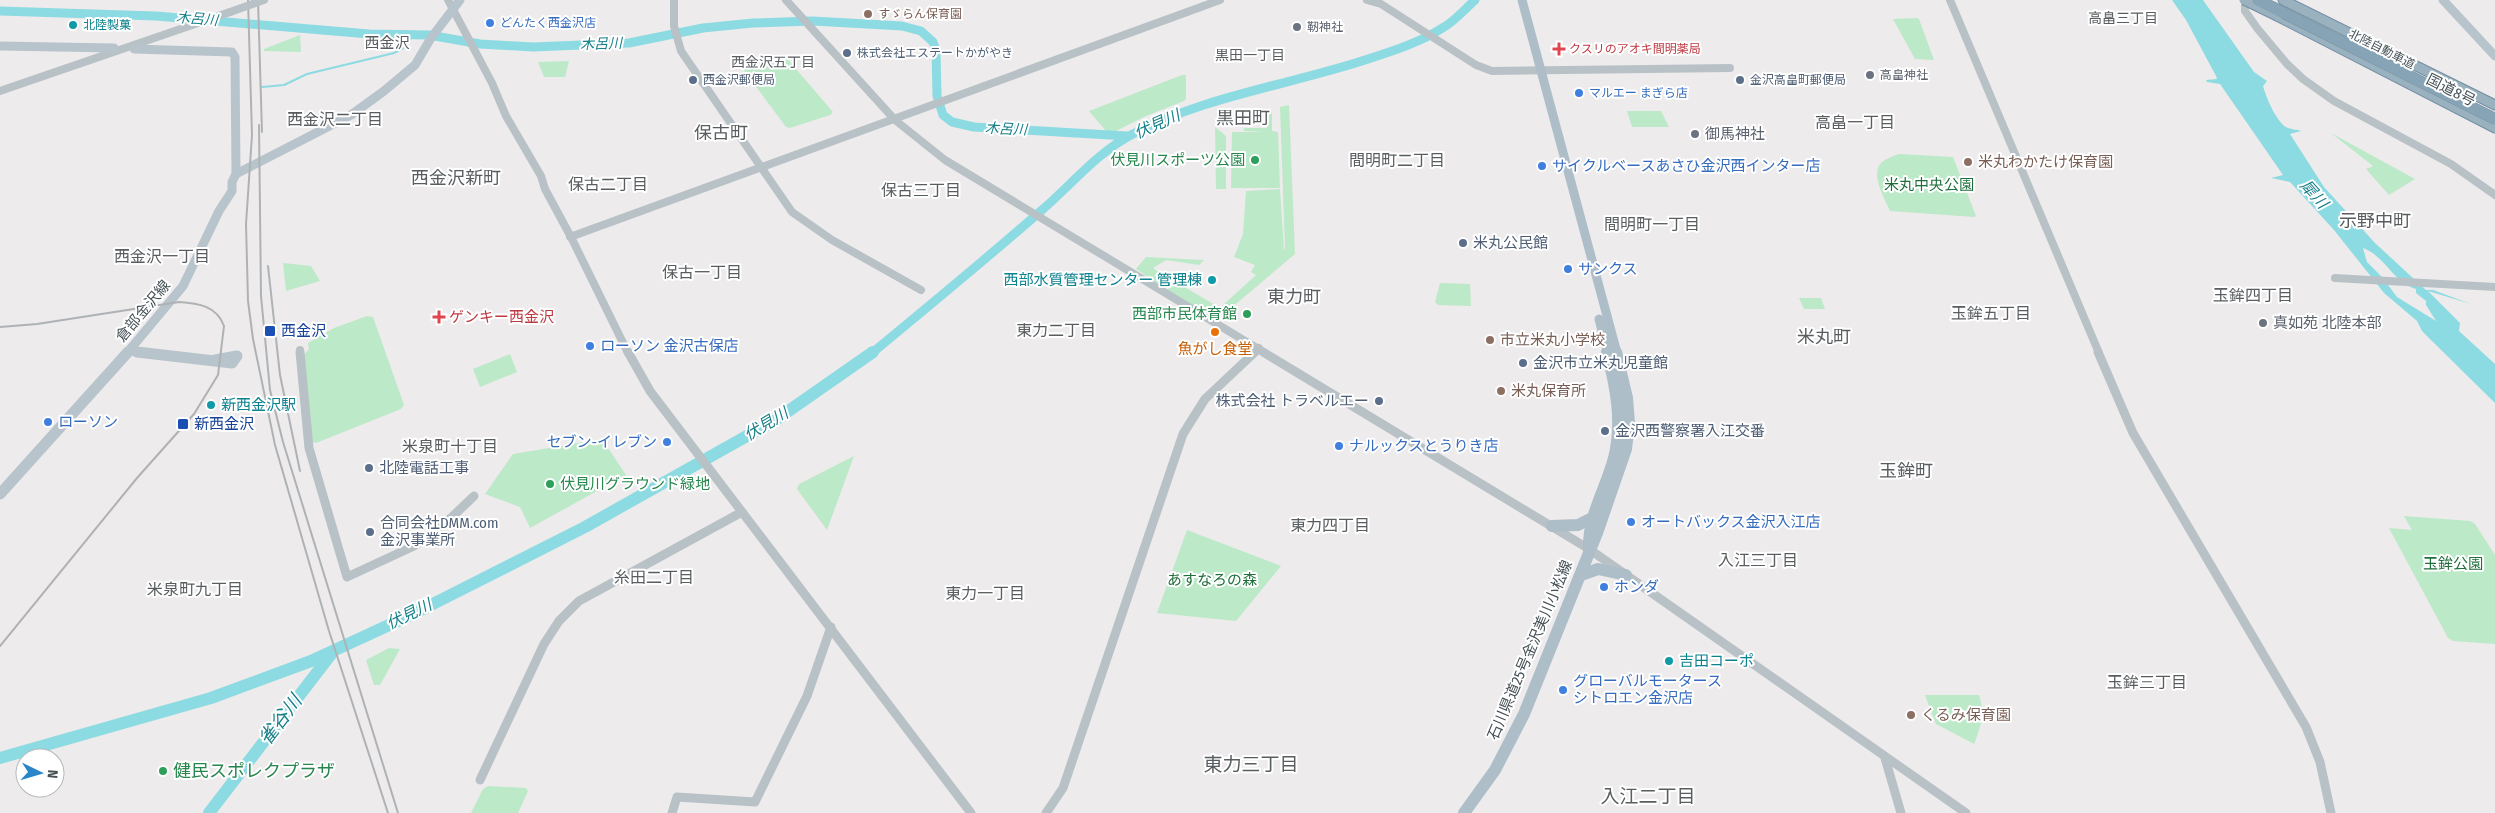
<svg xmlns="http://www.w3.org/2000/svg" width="2495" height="813" viewBox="0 0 2495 813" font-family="'Fira Sans Condensed','Noto Sans JP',sans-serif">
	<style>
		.green { fill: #bce9c8 }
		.water { fill: #8ddbe2; fill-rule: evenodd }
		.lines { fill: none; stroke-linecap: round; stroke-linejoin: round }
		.stream { stroke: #8ddbe2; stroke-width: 2 }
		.river-far1 { stroke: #8ddbe2; stroke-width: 9 }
		.river { stroke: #8ddbe2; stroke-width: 12 }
		.trunk-casing { stroke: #728fa2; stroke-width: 11 }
		.tertiary-far1 { stroke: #b8c2c6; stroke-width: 8 }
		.tertiary { stroke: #b8c2c6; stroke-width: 9 }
		.secondary-far1 { stroke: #b8c4cc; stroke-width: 9 }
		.secondary { stroke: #b8c4cc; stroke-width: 11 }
		.primary-far1 { stroke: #adbec8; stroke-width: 9 }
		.primary { stroke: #adbec8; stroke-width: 12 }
		.trunk { stroke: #9ab1bf; stroke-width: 9 }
		.rail { stroke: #aeb2b5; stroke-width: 2 }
		.trunk-bridge-casing { stroke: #728fa2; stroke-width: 11; stroke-linecap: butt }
		.motorway-bridge-casing { stroke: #728fa2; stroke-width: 12; stroke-linecap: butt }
		.tertiary-bridge { stroke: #b8c2c6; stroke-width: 8 }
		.trunk-bridge { stroke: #9ab1bf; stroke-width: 9 }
		.motorway-bridge { stroke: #87a4b6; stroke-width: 11 }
		.education-dot { fill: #8d6e63; stroke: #fff; stroke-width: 2 }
		.shop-dot { fill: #3f7fe0; stroke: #fff; stroke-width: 2 }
		.culture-dot { fill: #0f9aa8; stroke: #fff; stroke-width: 2 }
		.worship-dot { fill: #6b7280; stroke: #fff; stroke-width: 2 }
		.health-dot { fill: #e0444e; stroke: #fff; stroke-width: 2 }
		.service-dot { fill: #5c6f8a; stroke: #fff; stroke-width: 2 }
		.leisure-dot { fill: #2e9e5b; stroke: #fff; stroke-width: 2 }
		.transit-dot { fill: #1a4fb4; stroke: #fff; stroke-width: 2 }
		.food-dot { fill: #e8710a; stroke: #fff; stroke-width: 2 }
		.labels { text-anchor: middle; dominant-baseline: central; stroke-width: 4; stroke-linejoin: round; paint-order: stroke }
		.far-education-label { font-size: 12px; fill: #785e54; stroke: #fff; text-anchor: start }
		.far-shop-label { font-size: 12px; fill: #366cbe; stroke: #fff; text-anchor: start }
		.far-culture-label { font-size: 12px; fill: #0d838f; stroke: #fff; text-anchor: start }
		.far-worship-label { font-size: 12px; fill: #5b616d; stroke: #fff; text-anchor: start }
		.far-health-label { font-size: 12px; fill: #be3a42; stroke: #fff; text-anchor: start }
		.far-street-label { font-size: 12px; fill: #465156; stroke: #fff }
		.far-service-label { font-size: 12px; fill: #4e5e75; stroke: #fff; text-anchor: start }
		.far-neighbourhood-label { font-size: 14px; fill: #595d5f; stroke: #fff }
		.far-water-label { font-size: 14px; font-style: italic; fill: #188089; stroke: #fff }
		.far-quarter-label { font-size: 15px; fill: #595d5f; stroke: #fff }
		.street-label { font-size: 15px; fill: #465156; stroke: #fff }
		.worship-label { font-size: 15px; fill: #5b616d; stroke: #fff; text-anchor: start }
		.leisure-label { font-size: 15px; fill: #27864d; stroke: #fff; text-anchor: end }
		.education-label { font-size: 15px; fill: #785e54; stroke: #fff; text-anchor: start }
		.shop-label { font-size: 15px; fill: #366cbe; stroke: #fff; text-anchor: start }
		.park-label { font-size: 15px; fill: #1f6f3c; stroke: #fff }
		.service-label { font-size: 15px; fill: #4e5e75; stroke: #fff; text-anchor: start }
		.culture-label { font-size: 15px; fill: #0d838f; stroke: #fff; text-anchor: start }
		.health-label { font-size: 15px; fill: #be3a42; stroke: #fff; text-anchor: start }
		.transit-label { font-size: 15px; fill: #164399; stroke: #fff; text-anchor: start }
		.food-label { font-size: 15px; fill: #c56008; stroke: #fff }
		.neighbourhood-label { font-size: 16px; fill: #595d5f; stroke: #fff }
		.water-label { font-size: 16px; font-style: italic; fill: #188089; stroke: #fff }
		.quarter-label { font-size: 18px; fill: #595d5f; stroke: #fff }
		.near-leisure-label { font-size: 18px; fill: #27864d; stroke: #fff; text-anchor: start }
		.near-water-label { font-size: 19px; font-style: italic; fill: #188089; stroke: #fff }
		.near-neighbourhood-label { font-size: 19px; fill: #595d5f; stroke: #fff }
	</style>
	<rect width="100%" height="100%" fill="#eeebec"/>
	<g class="green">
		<polygon points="1917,18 1919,19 1934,60 1915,59 1893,19"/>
		<polygon points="300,35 301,52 264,51 264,49"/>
		<polygon points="784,55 833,112 830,115 790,128 786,127 743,69"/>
		<polygon points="569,61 565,77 544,77 538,62"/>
		<polygon points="1182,75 1186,75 1186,99 1184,101 1146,116 1116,131 1106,131 1089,111"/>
		<polygon points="1289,105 1295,254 1218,319 1211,316 1256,275 1251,272 1255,265 1234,257 1243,234 1246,191 1280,189 1284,250 1285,249 1280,107"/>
		<polygon points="1272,110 1272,131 1278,132 1280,188 1231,188 1232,132 1265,132 1244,131 1244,128 1267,128 1267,111"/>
		<polygon points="1627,111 1661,111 1669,127 1632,127"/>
		<polygon points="1215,127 1226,136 1226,189 1216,189"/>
		<polygon points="2331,133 2415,179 2389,195 2366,169 2373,166"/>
		<path d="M 1899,154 L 1953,157 L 1976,216 L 1974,217 L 1890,211 C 1885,199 1870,174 1881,163 C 1885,159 1893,156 1899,154 Z"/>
		<polygon points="1146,257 1204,260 1199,265 1166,260 1153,268 1171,281 1163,287 1136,269"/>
		<polygon points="283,263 311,266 320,281 286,291"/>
		<polygon points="1176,282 1215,305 1206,313 1167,290"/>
		<polygon points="1440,283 1470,284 1471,306 1438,305 1435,302"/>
		<polygon points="1799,298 1821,298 1825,309 1804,309"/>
		<polygon points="367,316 373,317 404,405 401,409 316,443 312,442 302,357 309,349 308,343 334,328"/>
		<polygon points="510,354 517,372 480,387 473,369"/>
		<polygon points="602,439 626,475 530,528 520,507 485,494 513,454"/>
		<polygon points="854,456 827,530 797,489 799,484"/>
		<polygon points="2404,516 2470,521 2475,524 2495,555 2495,644 2453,641 2448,638 2389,528 2412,530"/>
		<polygon points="1187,530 1281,566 1236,621 1157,613"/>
		<polygon points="389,648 400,649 380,685 374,685 366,660"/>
		<path d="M 1925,695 L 1979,695 C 1985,714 1981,726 1974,744 L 1936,724 Z"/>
		<polygon points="488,786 526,788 528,791 518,813 471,813 483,789"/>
	</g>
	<path class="water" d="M 2172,0 L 2203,0 L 2254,72 L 2267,81 L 2263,86 C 2266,97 2276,121 2286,127 C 2291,130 2297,129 2301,131 L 2290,134 L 2324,187 L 2375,243 L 2426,290 L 2433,290 L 2471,304 L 2428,291 L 2460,323 L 2459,331 L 2495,364 L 2495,403 L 2434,343 L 2422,331 L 2417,321 L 2384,293 L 2334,230 L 2290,182 L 2271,178 L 2283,175 L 2220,84 L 2207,82 L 2206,80 L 2217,79 L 2216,76 L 2186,20 ZM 2363,248 C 2385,256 2393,282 2416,289 L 2416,293 L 2426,301 L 2426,305 L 2436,321 L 2397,297 L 2382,277 L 2367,262 Z"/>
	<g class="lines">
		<polyline class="stream" points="262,87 284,85 307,74 394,53 405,47 413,35"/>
		<g class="river-far1">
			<polyline points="0,11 156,16 369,34 429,35 480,44 533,47 629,43 703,28 753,23 813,21 902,26 921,31 933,42 936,51 937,96 943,115 952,122 974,127 1127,136"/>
			<path d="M 872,353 C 929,306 986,259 1042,210 C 1071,185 1097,153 1131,135 C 1204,96 1290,85 1368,59 C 1393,51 1421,42 1444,27 C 1455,21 1465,9 1475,0"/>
		</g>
		<g class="river">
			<polyline points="0,758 211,698 311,661 413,614 585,527 777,419 873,352"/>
			<polyline points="209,813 332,653"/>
		</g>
		<defs>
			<g id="trunk">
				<polyline points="2283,0 2495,105"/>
				<polyline points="2277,16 2495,128"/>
			</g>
		</defs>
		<use href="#trunk" class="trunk-casing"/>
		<g class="tertiary-far1">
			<polyline points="448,0 492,83 506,116 541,176 545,189 572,239 628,353"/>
			<polyline points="674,0 674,26 681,51 792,212 832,240 921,290"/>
			<polyline points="786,0 895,120 945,160 1265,353"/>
			<polyline points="1367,0 1381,4 1476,65 1492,71 1730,68"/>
			<polyline points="1950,0 2099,353"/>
			<polyline points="2245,3 2245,11 2257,28 2287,64 2303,79 2334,101 2451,164 2495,195"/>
			<polyline points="0,91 230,12"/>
			<polyline points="570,237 1220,0"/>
			<polyline points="2335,278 2495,287"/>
			<polyline points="300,353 300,350"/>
			<polyline points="1253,353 1259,348"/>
		</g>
		<g class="tertiary">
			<polyline points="300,352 309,448 347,577 414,546 452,517 474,496"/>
			<polyline points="628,352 650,391 971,813"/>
			<polyline points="1263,352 1589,549 1966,813"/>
			<polyline points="2098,352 2133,433 2306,727 2320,762 2331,813"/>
			<polyline points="1885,758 1901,813"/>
			<polyline points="480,780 544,644 559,621 579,601 742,512"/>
			<polyline points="672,813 677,797 755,802 807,696 831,627"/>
			<polyline points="1046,813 1063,788 1183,434 1205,399 1255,352"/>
		</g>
		<g class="secondary-far1">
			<polyline points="2443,0 2495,56"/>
			<polyline points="0,46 114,48"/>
			<polyline points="134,49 232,52 235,57 236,174"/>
			<polyline points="129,351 148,353"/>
			<polyline points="127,353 183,286 219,211 232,191 232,182 236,174 351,115 384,91 415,65 431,38 460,0"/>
		</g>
		<g class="secondary">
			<polyline points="137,352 232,363 237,356 215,360"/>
			<polyline points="0,494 128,352"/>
		</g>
		<g class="primary-far1">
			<polyline points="1522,0 1617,353"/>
			<polyline points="1599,319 1608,353"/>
		</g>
		<g class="primary">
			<polyline points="1552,526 1578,525 1592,518"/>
			<path d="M 1589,549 C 1588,515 1606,489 1614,458 C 1623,422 1616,387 1607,352"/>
			<polyline points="1581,575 1598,569 1626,575"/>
			<polyline points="1464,813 1495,770 1524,714 1597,533 1626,449 1629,423 1627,398 1616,352"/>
		</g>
		<use href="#trunk" class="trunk"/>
		<g class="rail">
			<polyline points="248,0 252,135 246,224 248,301 253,339 275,445 329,631 388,813"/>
			<polyline points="258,0 262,132"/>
			<polyline points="259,125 261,296 270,390 283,442 398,813"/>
			<polyline points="268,266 280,375 300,471"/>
			<path d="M 0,327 L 37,324 L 179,302 C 198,303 217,306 224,326 L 218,375 L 194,414 L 137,478 L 0,646"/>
		</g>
		<defs>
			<polyline id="trunk-bridge" points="2244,0 2277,16"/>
			<polyline id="motorway-bridge" points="2258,0 2495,119"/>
		</defs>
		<use href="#trunk-bridge" class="trunk-bridge-casing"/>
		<use href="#motorway-bridge" class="motorway-bridge-casing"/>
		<polyline class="tertiary-bridge" points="230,12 264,0"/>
		<use href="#trunk-bridge" class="trunk-bridge"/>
		<use href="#motorway-bridge" class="motorway-bridge"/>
	</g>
	<g class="education-dot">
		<circle cx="868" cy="14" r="5"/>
		<circle cx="1968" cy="162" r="5"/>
		<circle cx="1490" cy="340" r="5"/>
		<circle cx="1501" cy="391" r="5"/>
		<circle cx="1911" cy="715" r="5"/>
	</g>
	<g class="shop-dot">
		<circle cx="490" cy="23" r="5"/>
		<circle cx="1579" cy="93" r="5"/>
		<circle cx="1542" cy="166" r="5"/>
		<circle cx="1568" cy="269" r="5"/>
		<circle cx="590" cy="346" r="5"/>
		<circle cx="48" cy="422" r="5"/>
		<circle cx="667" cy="442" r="5"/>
		<circle cx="1339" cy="446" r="5"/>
		<circle cx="1631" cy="522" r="5"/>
		<circle cx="1604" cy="587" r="5"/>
		<circle cx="1563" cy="690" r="5"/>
	</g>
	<g class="culture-dot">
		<circle cx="73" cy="25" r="5"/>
		<circle cx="1212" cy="280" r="5"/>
		<circle cx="211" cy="405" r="5"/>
		<circle cx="1669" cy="661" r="5"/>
	</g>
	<g class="worship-dot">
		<circle cx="1297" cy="27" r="5"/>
		<circle cx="1870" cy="75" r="5"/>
		<circle cx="1695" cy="134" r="5"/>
		<circle cx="2263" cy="323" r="5"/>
	</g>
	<g class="health-dot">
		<path d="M1556.5 41.5h5v5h5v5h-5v5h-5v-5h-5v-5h5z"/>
		<path d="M436.5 309.5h5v5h5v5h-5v5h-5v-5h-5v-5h5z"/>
	</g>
	<g class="service-dot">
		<circle cx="847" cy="53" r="5"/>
		<circle cx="693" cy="80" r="5"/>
		<circle cx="1740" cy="80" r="5"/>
		<circle cx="1463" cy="243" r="5"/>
		<circle cx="1523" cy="363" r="5"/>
		<circle cx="1379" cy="401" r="5"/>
		<circle cx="1605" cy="431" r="5"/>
		<circle cx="369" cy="468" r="5"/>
		<circle cx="370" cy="532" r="5"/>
	</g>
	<g class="leisure-dot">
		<circle cx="1255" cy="160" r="5"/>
		<circle cx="1247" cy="314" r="5"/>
		<circle cx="550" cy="484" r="5"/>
		<circle cx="163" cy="771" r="5"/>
	</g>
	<g class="transit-dot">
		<rect x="264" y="325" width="12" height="12" rx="2.5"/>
		<rect x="177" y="418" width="12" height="12" rx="2.5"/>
	</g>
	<circle class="food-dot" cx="1215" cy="332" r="5"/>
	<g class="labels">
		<g class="far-education-label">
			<text x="878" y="14">すゞらん保育園</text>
		</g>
		<g class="far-shop-label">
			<text x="500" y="23">どんたく西金沢店</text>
			<text x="1589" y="93">マルエー まぎら店</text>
		</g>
		<g class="far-culture-label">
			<text x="83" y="25">北陸製菓</text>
		</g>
		<g class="far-worship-label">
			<text x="1307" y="27">靭神社</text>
			<text x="1880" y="75">高畠神社</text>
		</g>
		<g class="far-health-label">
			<text x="1569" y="49">クスリのアオキ間明薬局</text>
		</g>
		<g class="far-street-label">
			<text transform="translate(2382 49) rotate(27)">北陸自動車道</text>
		</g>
		<g class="far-service-label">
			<text x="857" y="53">株式会社エステートかがやき</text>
			<text x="703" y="80">西金沢郵便局</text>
			<text x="1750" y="80">金沢高畠町郵便局</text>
		</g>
		<g class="far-neighbourhood-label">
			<text x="2123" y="18">高畠三丁目</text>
			<text x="1250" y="55">黒田一丁目</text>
			<text x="773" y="62">西金沢五丁目</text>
		</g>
		<g class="far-water-label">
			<text transform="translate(197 19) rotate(5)">木呂川</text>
			<text transform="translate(601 44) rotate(-2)">木呂川</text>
			<text transform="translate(1006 129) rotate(3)">木呂川</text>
		</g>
		<g class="far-quarter-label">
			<text x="387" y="43">西金沢</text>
		</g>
		<g class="street-label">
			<text transform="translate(2451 90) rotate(27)">国道8号</text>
			<text transform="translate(143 311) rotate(-50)">倉部金沢線</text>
			<text transform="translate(1530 650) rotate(-67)">石川県道25号金沢美川小松線</text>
		</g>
		<g class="worship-label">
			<text x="1705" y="134">御馬神社</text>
			<text x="2273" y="323">真如苑 北陸本部</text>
		</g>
		<g class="leisure-label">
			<text x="1245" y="160">伏見川スポーツ公園</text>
			<text x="1237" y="314">西部市民体育館</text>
			<text x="560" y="484" text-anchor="start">伏見川グラウンド緑地</text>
		</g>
		<g class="education-label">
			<text x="1978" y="162">米丸わかたけ保育園</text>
			<text x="1500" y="340">市立米丸小学校</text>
			<text x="1511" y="391">米丸保育所</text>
			<text x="1921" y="715">くるみ保育園</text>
		</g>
		<g class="shop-label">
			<text x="1552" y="166">サイクルベースあさひ金沢西インター店</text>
			<text x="1578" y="269">サンクス</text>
			<text x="600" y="346">ローソン 金沢古保店</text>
			<text x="58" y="422">ローソン</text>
			<text x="657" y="442" text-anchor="end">セブン-イレブン</text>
			<text x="1349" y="446">ナルックスとうりき店</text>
			<text x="1641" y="522">オートバックス金沢入江店</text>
			<text x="1614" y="587">ホンダ</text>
			<text x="1573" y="681">グローバルモータース<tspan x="1573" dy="17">シトロエン金沢店</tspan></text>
		</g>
		<g class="park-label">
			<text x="1929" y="185">米丸中央公園</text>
			<text x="2453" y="564">玉鉾公園</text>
			<text x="1212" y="580">あすなろの森</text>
		</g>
		<g class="service-label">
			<text x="1473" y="243">米丸公民館</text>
			<text x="1533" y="363">金沢市立米丸児童館</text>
			<text x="1369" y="401" text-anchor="end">株式会社 トラベルエー</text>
			<text x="1615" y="431">金沢西警察署入江交番</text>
			<text x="379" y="468">北陸電話工事</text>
			<text x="380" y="523">合同会社DMM.com<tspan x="380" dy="17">金沢事業所</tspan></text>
		</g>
		<g class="culture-label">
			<text x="1202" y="280" text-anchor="end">西部水質管理センター 管理棟</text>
			<text x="221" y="405">新西金沢駅</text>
			<text x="1679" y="661">吉田コーポ</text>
		</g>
		<g class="health-label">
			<text x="449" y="317">ゲンキー西金沢</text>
		</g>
		<g class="transit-label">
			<text x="281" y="331">西金沢</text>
			<text x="194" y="424">新西金沢</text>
		</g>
		<g class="food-label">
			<text x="1215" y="349">魚がし食堂</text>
		</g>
		<g class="neighbourhood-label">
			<text x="335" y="119">西金沢二丁目</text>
			<text x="1855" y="122">高畠一丁目</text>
			<text x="1397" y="160">間明町二丁目</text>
			<text x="608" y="184">保古二丁目</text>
			<text x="921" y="190">保古三丁目</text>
			<text x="1652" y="224">間明町一丁目</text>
			<text x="162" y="256">西金沢一丁目</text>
			<text x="702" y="272">保古一丁目</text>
			<text x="2253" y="295">玉鉾四丁目</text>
			<text x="1991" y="313">玉鉾五丁目</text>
			<text x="1056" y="330">東力二丁目</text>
			<text x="450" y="446">米泉町十丁目</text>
			<text x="1330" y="525">東力四丁目</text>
			<text x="1758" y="560">入江三丁目</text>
			<text x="654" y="577">糸田二丁目</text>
			<text x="195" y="589">米泉町九丁目</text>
			<text x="985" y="593">東力一丁目</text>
			<text x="2147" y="682">玉鉾三丁目</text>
		</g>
		<g class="water-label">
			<text transform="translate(1157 124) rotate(-24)">伏見川</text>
			<text transform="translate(2314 194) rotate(48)">犀川</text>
			<text transform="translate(766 424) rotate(-31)">伏見川</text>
			<text transform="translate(409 614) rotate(-26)">伏見川</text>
		</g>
		<g class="quarter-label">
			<text x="1243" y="118">黒田町</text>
			<text x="721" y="133">保古町</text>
			<text x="456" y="178">西金沢新町</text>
			<text x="2375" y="221">示野中町</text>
			<text x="1294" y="297">東力町</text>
			<text x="1824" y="337">米丸町</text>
			<text x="1906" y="471">玉鉾町</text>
		</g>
		<g class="near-leisure-label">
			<text x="173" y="771">健民スポレクプラザ</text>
		</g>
		<g class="near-water-label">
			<text transform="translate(280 720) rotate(-53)">雀谷川</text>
		</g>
		<g class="near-neighbourhood-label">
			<text x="1251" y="764">東力三丁目</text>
			<text x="1648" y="796">入江二丁目</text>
		</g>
	</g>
	<g transform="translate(40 773) rotate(95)"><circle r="24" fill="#ffffff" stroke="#b5b9bb"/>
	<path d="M0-4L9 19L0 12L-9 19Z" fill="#2a85c9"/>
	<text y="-8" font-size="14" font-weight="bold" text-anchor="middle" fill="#465156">N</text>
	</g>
</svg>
